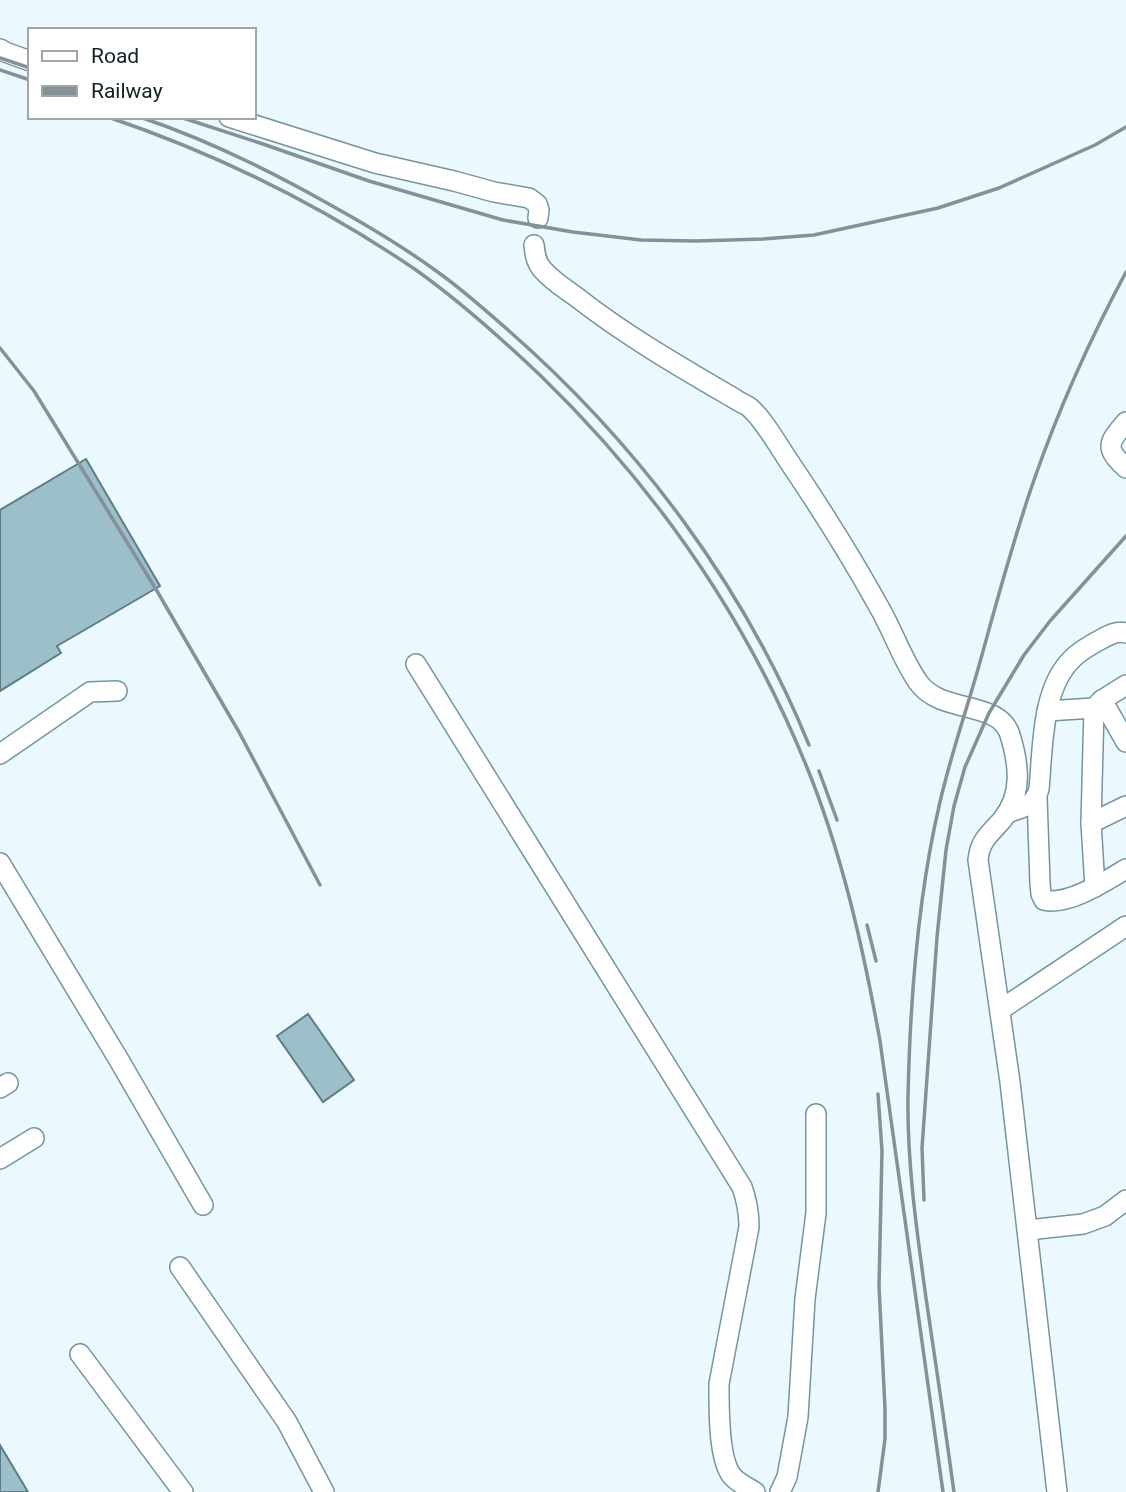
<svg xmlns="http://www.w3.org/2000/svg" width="1126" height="1492" viewBox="0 0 1126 1492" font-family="Roboto,sans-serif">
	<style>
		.building { fill: #9cbfca; stroke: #5d7d88; stroke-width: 2 }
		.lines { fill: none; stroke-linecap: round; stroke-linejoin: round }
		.minor-casing { stroke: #7495a1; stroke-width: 22 }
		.minor { stroke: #fff; stroke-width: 19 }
		.rail { stroke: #849196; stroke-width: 3.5 }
	</style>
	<rect width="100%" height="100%" fill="#ebf9fe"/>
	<g class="building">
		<polygon points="86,459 160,586 57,646 61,653 0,691 0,510"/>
		<polygon points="308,1014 354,1080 323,1102 277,1036"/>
		<polygon points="0,1445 28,1492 0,1492"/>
	</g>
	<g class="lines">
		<defs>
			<g id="minor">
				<polyline points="0,49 5,52 30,61"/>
				<polyline points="229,117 375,163 454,181 494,192 529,198 537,204 539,210 538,218"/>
				<path d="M 534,245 C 535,254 536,262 542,269 C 552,281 567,290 579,299 C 628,337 682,368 735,399 C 739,402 745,404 749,407 C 763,418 779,447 790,463 C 821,509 852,558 879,607 C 893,631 902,659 918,682 C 941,715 999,699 1010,735 C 1019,764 1023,795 1002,820 C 990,834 980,840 978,860 L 1010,1082 L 1057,1492"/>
				<path d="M 1126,422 C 1107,444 1105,448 1126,468"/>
				<path d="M 416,664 L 742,1187 C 747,1201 749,1212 749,1227 L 719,1384 C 719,1407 718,1459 732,1476 C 738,1483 747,1487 755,1492"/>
				<polyline points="1102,700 1126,742"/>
				<polyline points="1047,711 1094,708"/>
				<polyline points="0,754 90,692 117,691"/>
				<path d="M 1037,798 L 1040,883 L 1041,894 L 1044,900 C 1068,906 1106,881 1126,869"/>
				<path d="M 1007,813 C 1023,807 1034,807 1039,789 C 1043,748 1041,688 1073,658 C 1080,651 1088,647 1096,642 C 1106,637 1115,630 1126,633"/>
				<polyline points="1091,823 1126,806"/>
				<polyline points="0,863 119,1060 203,1205"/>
				<polyline points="1095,887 1091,823 1094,708 1102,700 1126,685"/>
				<polyline points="1000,1010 1126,926"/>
				<polyline points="0,1088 8,1083"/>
				<polyline points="0,1159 34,1138"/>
				<polyline points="1028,1230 1083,1224 1105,1216 1126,1200"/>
				<polyline points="180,1267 287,1422 324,1492"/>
				<polyline points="80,1354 183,1492"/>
				<polyline points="780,1492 787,1477 798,1417 805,1299 816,1213 816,1114"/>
			</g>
		</defs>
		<use href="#minor" class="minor-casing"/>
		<use href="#minor" class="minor"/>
		<g class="rail">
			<polyline points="0,58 30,68"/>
			<polyline points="0,70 30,80"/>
			<path d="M 108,117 C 217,154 321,205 416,270 C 461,302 502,339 542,377 C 655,487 746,618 806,765 C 842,853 863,947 880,1041 L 943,1492"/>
			<path d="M 140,117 C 205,139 267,169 327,203 C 365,224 404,247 439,273 C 463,290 485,310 508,330 C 637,443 744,585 809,745"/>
			<polyline points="180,117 263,144 369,181 503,220 573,232 641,240 696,241 763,239 814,235 938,208 999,188 1095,145 1126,127"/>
			<polyline points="0,348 34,391 157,591 239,732 320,885"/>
			<polyline points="819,771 837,820"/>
			<polyline points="867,925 876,961"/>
			<polyline points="924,1200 922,1148 937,937 946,850 954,806 965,767 989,713 1024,655 1050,621 1126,536"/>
			<polyline points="878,1492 885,1439 885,1409 879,1286 882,1151 878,1094"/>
			<path d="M 954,1492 C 945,1427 936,1363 926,1298 C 917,1232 907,1164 908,1097 C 910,1001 918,895 940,802 C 951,754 967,709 980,662 C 997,601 1013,540 1034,480 C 1059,408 1090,339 1126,272"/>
		</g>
	</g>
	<rect x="28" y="28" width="228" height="91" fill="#ffffff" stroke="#a1a6a8" stroke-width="2"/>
	<rect x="42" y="51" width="35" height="10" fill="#ffffff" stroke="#a1a6a8" stroke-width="2"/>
	<text x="91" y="63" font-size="21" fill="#132025">Road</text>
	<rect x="42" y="86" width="35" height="10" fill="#849196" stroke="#a1a6a8" stroke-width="2"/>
	<text x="91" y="98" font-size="21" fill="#132025">Railway</text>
</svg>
